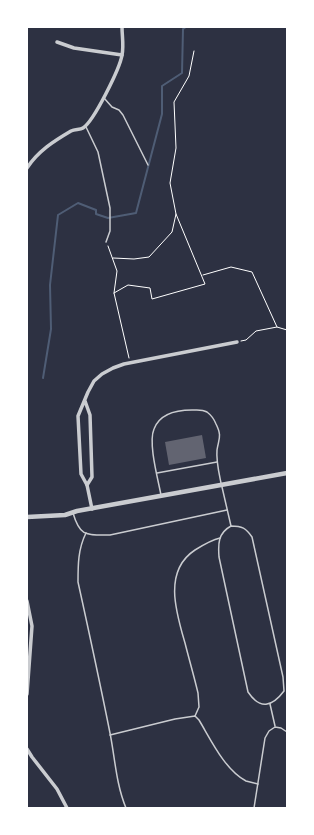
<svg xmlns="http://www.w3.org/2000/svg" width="314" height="835" viewBox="0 0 314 835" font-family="'PT Sans',sans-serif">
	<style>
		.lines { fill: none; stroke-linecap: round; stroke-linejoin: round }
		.stream { stroke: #4f5d75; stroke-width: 2 }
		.building { fill: #626471 }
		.path { stroke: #fff; stroke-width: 1 }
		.service { stroke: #caccd0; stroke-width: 1.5 }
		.minor { stroke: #caccd0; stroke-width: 3.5 }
		.tertiary { stroke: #caccd0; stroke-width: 4.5 }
	</style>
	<rect width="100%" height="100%" fill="#2d3142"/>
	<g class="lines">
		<polyline class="stream" points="43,378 51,329 50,285 58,215 78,203 96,210 96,214 108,218 136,213 162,114 162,86 182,73 183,29 186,27"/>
	</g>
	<polygon class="building" points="202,435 206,458 169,465 165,442"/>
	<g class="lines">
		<g class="path">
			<polyline points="108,246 117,271 114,293 129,358"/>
			<polyline points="113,258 134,259 149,257 172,232 176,214 170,183 176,148 174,102 189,76 194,51"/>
			<polyline points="203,275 231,267 252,272 277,327"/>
			<polyline points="114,293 128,285 150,288 152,299 205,284 176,214"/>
			<polyline points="241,341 246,340 256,331 277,327 287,330"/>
		</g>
		<g class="service">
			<polyline points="104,98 112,107 119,110 123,115 148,165"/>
			<polyline points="86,127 98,152 110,208 110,231 106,242"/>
			<polyline points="157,473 217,462"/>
			<polyline points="222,487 231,526"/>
			<path d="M 161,495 C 158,479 148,443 154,429 C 160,413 177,410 192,410 C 197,410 202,409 207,412 C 211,415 214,419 216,424 C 222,436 219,438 217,450 C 216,461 219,473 221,483"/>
			<path d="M 73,513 C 80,537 86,535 110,535 L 227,510"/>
			<path d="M 231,526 C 242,526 246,528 252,537 L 283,677 L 284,691 C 272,707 260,710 248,692 L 219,557 C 218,544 218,533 231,526 Z"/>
			<path d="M 86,533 C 78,549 78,565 78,582 C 89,632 100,683 110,733 C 115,758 116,784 126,808"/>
			<polyline points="270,704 275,726"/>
			<path d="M 195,716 L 199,707 L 198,693 C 194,676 189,659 185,643 C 176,612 163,571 195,550 C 203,545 211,540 220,538"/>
			<path d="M 110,735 L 175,719 L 195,716 L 199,720 C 211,740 225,770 246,781 C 250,782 254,783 258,784"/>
			<polyline points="254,808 265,738 269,731 275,727 281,728 287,732"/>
		</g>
		<g class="minor">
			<polyline points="57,42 74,48 122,55"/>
			<path d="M 27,168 C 38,151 54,141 71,131 C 75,129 80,130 83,128 C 94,121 120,68 122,55 C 124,46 122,36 122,27"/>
			<polyline points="85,401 90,415 92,477 87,485 81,474 78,416 88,392 94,381 102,374 113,368 124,364 237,342"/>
			<polyline points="87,485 92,509"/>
			<polyline points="27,601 32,626 27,694"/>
			<polyline points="27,749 32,757 57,789 67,808"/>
		</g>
		<polyline class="tertiary" points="27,517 65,515 77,511 287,473"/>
	</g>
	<rect width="314" height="835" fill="none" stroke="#ffffff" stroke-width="56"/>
</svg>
